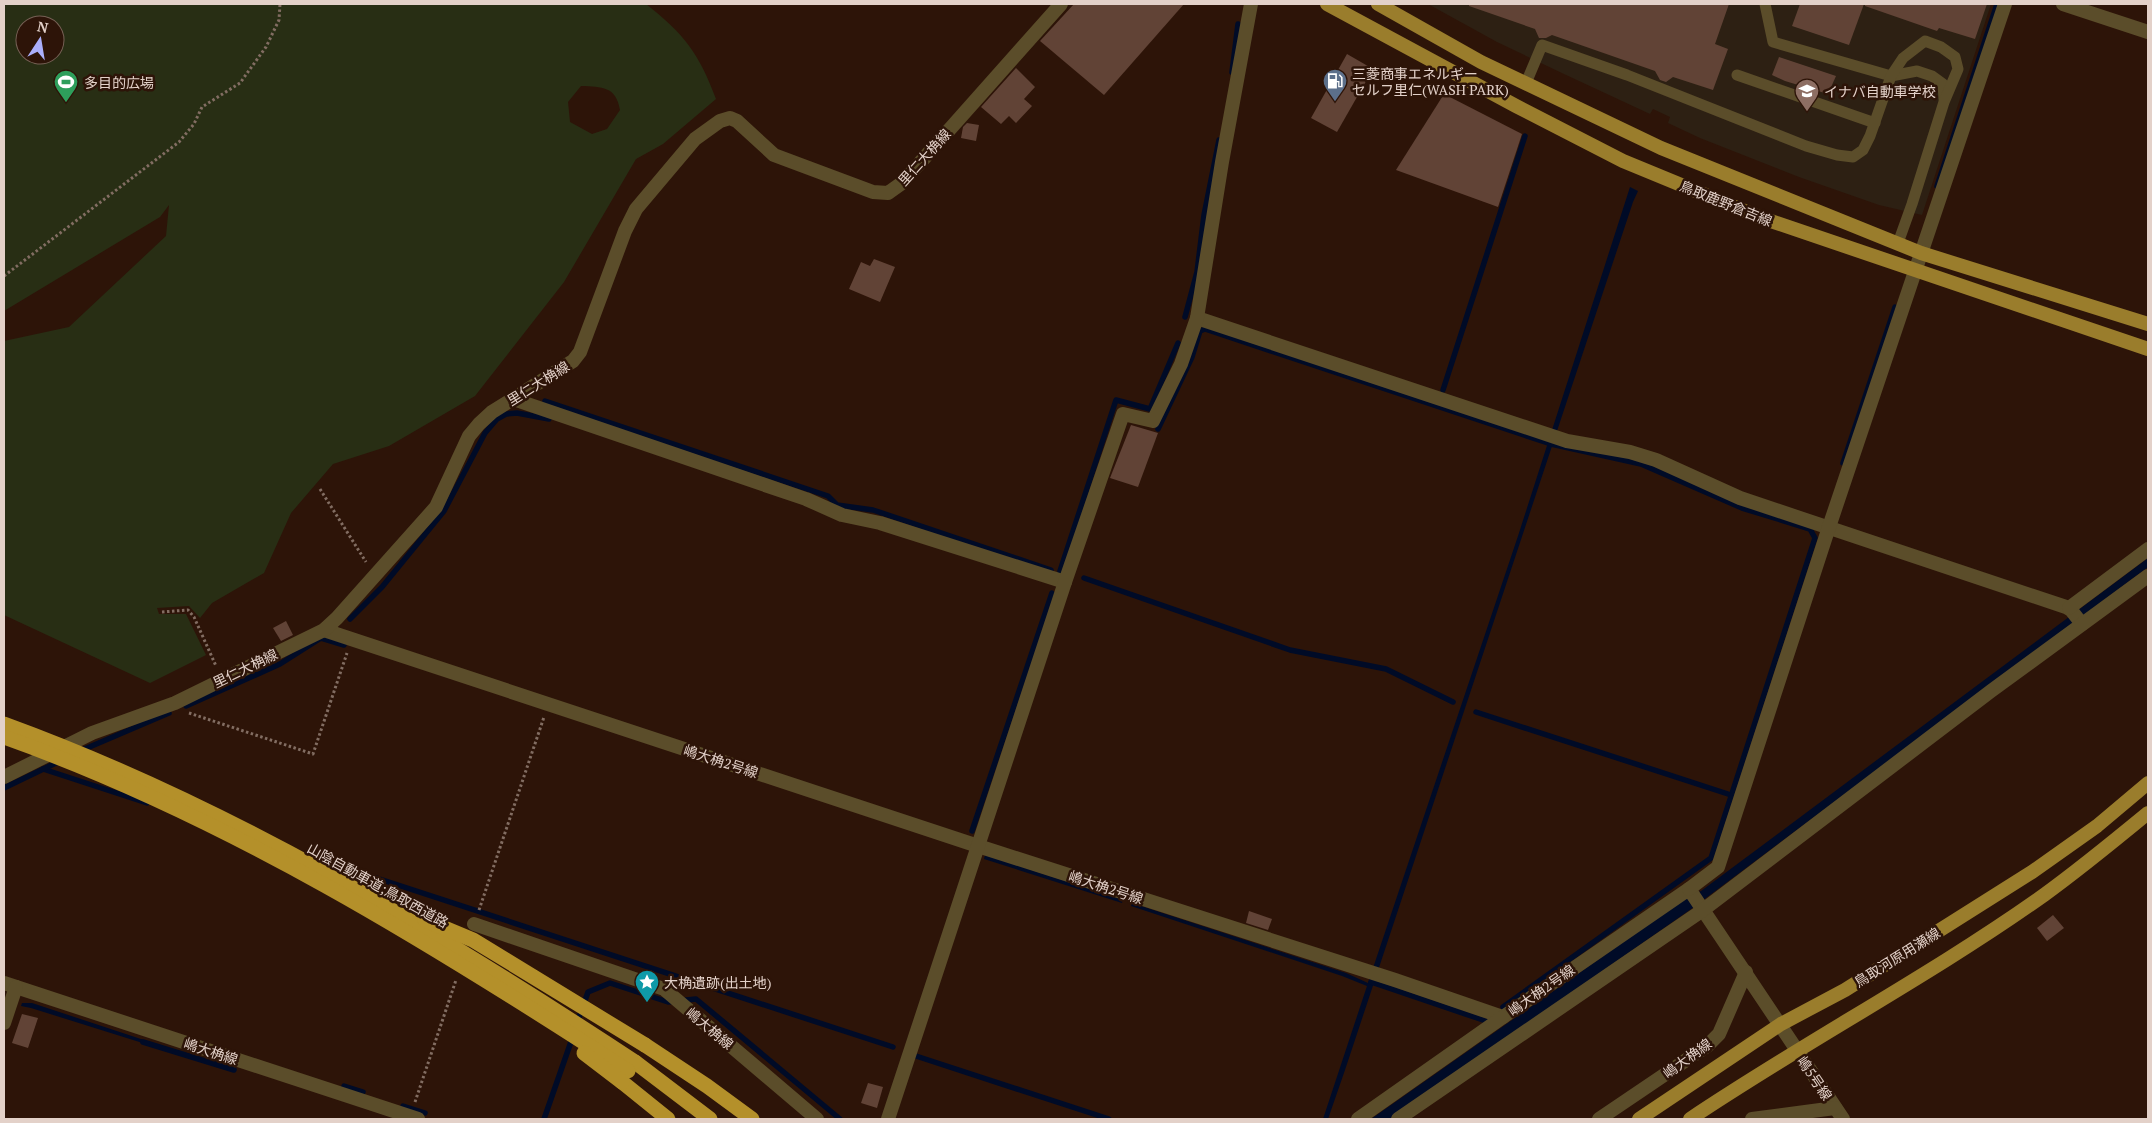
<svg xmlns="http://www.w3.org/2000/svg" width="2152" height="1123" viewBox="0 0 2152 1123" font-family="'PT Serif','Noto Sans JP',serif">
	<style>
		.education { fill: #2d2013 }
		.green { fill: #282e14; fill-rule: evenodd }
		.water { fill: #000b27 }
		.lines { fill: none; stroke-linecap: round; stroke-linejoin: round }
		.stream { stroke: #000b27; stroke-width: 5.5 }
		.building { fill: #614336 }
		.path { stroke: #826d62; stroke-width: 3; stroke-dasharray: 2.5 2.5; stroke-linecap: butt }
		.service { stroke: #5b4d2a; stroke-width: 11 }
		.minor { stroke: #5b4d2a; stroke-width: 14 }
		.primary { stroke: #9a7d2c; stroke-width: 14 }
		.motorway { stroke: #b4902a; stroke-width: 15 }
		.motorway-bridge { stroke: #b4902a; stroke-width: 15 }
		.labels { text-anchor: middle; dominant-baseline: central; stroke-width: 5; stroke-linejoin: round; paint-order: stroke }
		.poi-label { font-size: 14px; fill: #e3d1c9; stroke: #2d1408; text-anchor: start }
		.street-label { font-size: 14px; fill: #e3d1c9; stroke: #2d1408 }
	</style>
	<rect width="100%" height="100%" fill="#2d1408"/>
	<polygon class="education" points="1428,4 1991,4 1922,215 1879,205 1799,177 1700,138 1668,123 1670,117 1653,109 1650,114 1564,74 1497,42"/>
	<path class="green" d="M 4,4 L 646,4 C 684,34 699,53 716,99 L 663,144 L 636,159 L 564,282 L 475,396 L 389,446 L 333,464 L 291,513 L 264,573 L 212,603 L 200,618 L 189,606 L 157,608 L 159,614 L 186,614 L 206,655 L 150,683 L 4,615 L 4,341 L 69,327 L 166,236 L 169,205 L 160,217 L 4,311 ZM 25,25 L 55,25 L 55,55 L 25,55 ZM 581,86 C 602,87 616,86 620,110 L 607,129 L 592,134 L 570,122 L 568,102 Z"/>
	<g class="water">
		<polygon points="1630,187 1638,191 1633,202 1345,1070 1328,1119 1323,1119 1367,986 1342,976 1131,906 1132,903 1346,973 1368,983 1518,536"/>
		<polygon points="2148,558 2148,567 1694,907 1391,1119 1371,1119 1686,898 1701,891"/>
		<polygon points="985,855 1123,900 1122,903 984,859"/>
		<polygon points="22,1003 32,1003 150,1042 149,1045 31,1008 21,1006"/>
	</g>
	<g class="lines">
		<g class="stream">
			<polyline points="1232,72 1238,24"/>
			<polyline points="1937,186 1997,4"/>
			<polyline points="1185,317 1197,272 1204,215 1219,140"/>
			<polyline points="1443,390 1525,136"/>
			<polyline points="545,401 828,496 837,505 873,510 1051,570"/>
			<polyline points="1158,429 1192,357 1200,331 1205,329 1551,444 1641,464 1742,508 1810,529 1815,538 1711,858 1503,1007"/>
			<polyline points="1843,463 1895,307"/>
			<polyline points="1060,571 1116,400 1150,409 1178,343"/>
			<polyline points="1084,578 1290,650 1386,669 1453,702"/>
			<polyline points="350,619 382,587 444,511 485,433 497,419 506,414 517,413 549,419"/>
			<polyline points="186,706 280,664 321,638 344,645"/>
			<polyline points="1476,712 1728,794"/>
			<polyline points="80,751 169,713"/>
			<polyline points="43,769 147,803"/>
			<polyline points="4,788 60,761"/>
			<polyline points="972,831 1052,593"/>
			<polyline points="306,855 893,1047"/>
			<polyline points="1371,982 1486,1021"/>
			<polyline points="577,1023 588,992 610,983 668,1002 696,999 840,1119"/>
			<polyline points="143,1042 234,1070"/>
			<polyline points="916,1056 1109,1119"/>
			<polyline points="344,1086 363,1092"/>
			<polyline points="403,1106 425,1113"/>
			<polyline points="544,1119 573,1036"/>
		</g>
	</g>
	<g class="building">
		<polygon points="1074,4 1184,4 1104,95 1040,41"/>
		<polygon points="1469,4 1729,4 1715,44 1728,49 1713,90 1673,77 1666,82 1660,80 1655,71 1552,35 1546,38 1539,38 1535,29 1469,6"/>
		<polygon points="1800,4 1864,4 1849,45 1792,26"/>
		<polygon points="1865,4 1987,4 1975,39 1939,28 1937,31 1865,6"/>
		<polygon points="1347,54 1373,69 1337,132 1311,118"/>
		<polygon points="1779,57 1836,76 1828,94 1785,81 1772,75"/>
		<polygon points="1016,68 1035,87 1024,99 1032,106 1016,123 1009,116 1001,124 981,107"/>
		<polygon points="1444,94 1522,134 1498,207 1396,170"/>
		<polygon points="967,123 979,125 976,141 961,138 963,127"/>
		<polygon points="874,259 895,267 880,302 849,289 861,262 870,266"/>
		<polygon points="1131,425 1158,433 1138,487 1110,478"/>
		<polygon points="286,621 293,635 281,641 273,628"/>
		<polygon points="1249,911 1272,919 1268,930 1246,923"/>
		<polygon points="2053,915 2064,928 2047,941 2037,928"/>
		<polygon points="22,1014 38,1018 28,1048 12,1043"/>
		<polygon points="868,1083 883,1087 877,1108 861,1103"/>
	</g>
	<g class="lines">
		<g class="path">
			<polyline points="4,276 179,142 194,124 202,107 240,83 266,47 279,20 280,4"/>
			<polyline points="320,489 366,562"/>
			<polyline points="162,612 188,610 194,617 216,666"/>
			<polyline points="189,713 313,754 347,653"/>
			<polyline points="479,910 544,717"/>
			<polyline points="415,1102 456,980"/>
		</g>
		<g class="service">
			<polyline points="1765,4 1773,42 1891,76 1917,71 1932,76 1943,84 1944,99"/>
			<polyline points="1737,75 1875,123"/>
			<polyline points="1526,83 1542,45 1627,75 1806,146 1837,155 1853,157 1863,150 1870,136 1891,76 1903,58 1925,41 1941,47 1955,57 1958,69 1944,102 1912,204 1898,243"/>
		</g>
		<g class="minor">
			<polyline points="2063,4 2148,32"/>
			<polyline points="1197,318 1567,441 1630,452 1656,460 1740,498 2066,607 2071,610 2082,624"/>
			<polyline points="513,399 806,499 842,515 880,523 1065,582"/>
			<polyline points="2069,608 2148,549"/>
			<polyline points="324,630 978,846 1395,980 1503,1017 1689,889 1843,1119"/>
			<polyline points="4,777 92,733 175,703 324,630 337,618 436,507 469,436 479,424 492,412 573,361 580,352 625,231 636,209 695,139 720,121 730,118 737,121 774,155 873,192 888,193 902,183 1061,4"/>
			<polyline points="1689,889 1718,867 1829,527 2005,4"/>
			<polyline points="474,924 664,989 817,1119"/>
			<polyline points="4,983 418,1119"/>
			<polyline points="4,1023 16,987"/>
			<polyline points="888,1119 1065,582 1123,414 1153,421 1181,364 1197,318 1222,162 1251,4"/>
			<polyline points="1358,1119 1503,1017"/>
			<polyline points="1398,1119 1703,910 1991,691 2148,576"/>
			<polyline points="1599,1119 1707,1046 1719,1034 1746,972"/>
			<polyline points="1752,1119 1835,1108"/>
		</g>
		<g class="primary">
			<polyline points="1327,4 1516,106 1623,161 1759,217 2148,349"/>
			<polyline points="1378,4 1481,62 1661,148 1921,253 2148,324"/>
			<polyline points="1639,1119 1781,1024 1845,990 2032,872 2097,826 2148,783"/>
			<path d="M 1690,1119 C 1806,1041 1930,976 2044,895 C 2080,869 2114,841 2148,813"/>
		</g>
		<g class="motorway">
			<polyline points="645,1045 707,1086 752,1119"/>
			<polyline points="635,1062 710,1119"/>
			<polyline points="622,1082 668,1119"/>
		</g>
		<g class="motorway-bridge">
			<path d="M 4,724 C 229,806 436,931 635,1062"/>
			<path d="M 4,737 C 226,816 431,943 628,1071"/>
			<polyline points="425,920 473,940 645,1045"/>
			<polyline points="584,1053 622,1082"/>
		</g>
	</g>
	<defs>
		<symbol id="fuel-pin" viewBox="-11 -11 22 30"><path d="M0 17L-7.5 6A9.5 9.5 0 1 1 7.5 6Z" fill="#5c6f8a" stroke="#2d1408"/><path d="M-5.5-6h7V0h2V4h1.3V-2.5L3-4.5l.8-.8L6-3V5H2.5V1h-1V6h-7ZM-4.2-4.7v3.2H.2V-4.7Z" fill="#fff"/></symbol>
		<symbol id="stadium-pin" viewBox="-11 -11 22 30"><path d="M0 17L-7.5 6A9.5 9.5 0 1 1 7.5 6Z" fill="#2e9e5b" stroke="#2d1408"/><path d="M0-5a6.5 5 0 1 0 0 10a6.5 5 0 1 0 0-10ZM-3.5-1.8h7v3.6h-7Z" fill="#fff"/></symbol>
		<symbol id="school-pin" viewBox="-11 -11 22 30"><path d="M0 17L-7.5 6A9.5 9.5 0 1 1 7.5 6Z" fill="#8d6e63" stroke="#2d1408"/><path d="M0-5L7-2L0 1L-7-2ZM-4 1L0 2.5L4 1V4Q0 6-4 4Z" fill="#fff"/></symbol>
		<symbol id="sight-pin" viewBox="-11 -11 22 30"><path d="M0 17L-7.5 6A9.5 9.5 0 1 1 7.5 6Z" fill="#0f9aa8" stroke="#2d1408"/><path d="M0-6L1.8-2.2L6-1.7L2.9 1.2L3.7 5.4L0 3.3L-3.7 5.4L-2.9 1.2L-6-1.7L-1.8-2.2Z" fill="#fff"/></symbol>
	</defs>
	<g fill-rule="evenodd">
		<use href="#fuel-pin" x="1321" y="67" width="28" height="38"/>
		<use href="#stadium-pin" x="52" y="68" width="28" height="38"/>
		<use href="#school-pin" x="1793" y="77" width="28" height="38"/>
		<use href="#sight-pin" x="633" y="968" width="28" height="38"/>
	</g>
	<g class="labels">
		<g class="poi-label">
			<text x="1352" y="73">三菱商事エネルギー<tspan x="1352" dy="16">セルフ里仁(WASH PARK)</tspan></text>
			<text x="84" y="82">多目的広場</text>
			<text x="1824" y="91">イナバ自動車学校</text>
			<text x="664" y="982">大桷遺跡(出土地)</text>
		</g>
		<g class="street-label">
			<text transform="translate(924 157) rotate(-48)">里仁大桷線</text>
			<text transform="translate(1726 203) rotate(22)">鳥取鹿野倉吉線</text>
			<text transform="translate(538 383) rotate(-32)">里仁大桷線</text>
			<text transform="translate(245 668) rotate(-26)">里仁大桷線</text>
			<text transform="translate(721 761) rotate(18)">嶋大桷2号線</text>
			<text transform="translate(378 885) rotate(29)">山陰自動車道;鳥取西道路</text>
			<text transform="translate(1106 887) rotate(18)">嶋大桷2号線</text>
			<text transform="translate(1897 957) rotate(-32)">鳥取河原用瀬線</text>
			<text transform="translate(1541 990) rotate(-35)">嶋大桷2号線</text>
			<text transform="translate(710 1028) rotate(40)">嶋大桷線</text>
			<text transform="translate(211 1051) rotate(18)">嶋大桷線</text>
			<text transform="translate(1687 1058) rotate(-36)">嶋大桷線</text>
			<text transform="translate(1815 1078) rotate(56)">嶋5号線</text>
		</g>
	</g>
	<rect width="2152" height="1123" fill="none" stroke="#e3d1c9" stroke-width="10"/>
	<g transform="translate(40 40) rotate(12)"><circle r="24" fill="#2d1408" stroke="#766055"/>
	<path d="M0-4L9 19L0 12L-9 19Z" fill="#abaffb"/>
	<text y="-8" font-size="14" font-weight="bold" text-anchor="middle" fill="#e3d1c9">N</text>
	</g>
</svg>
